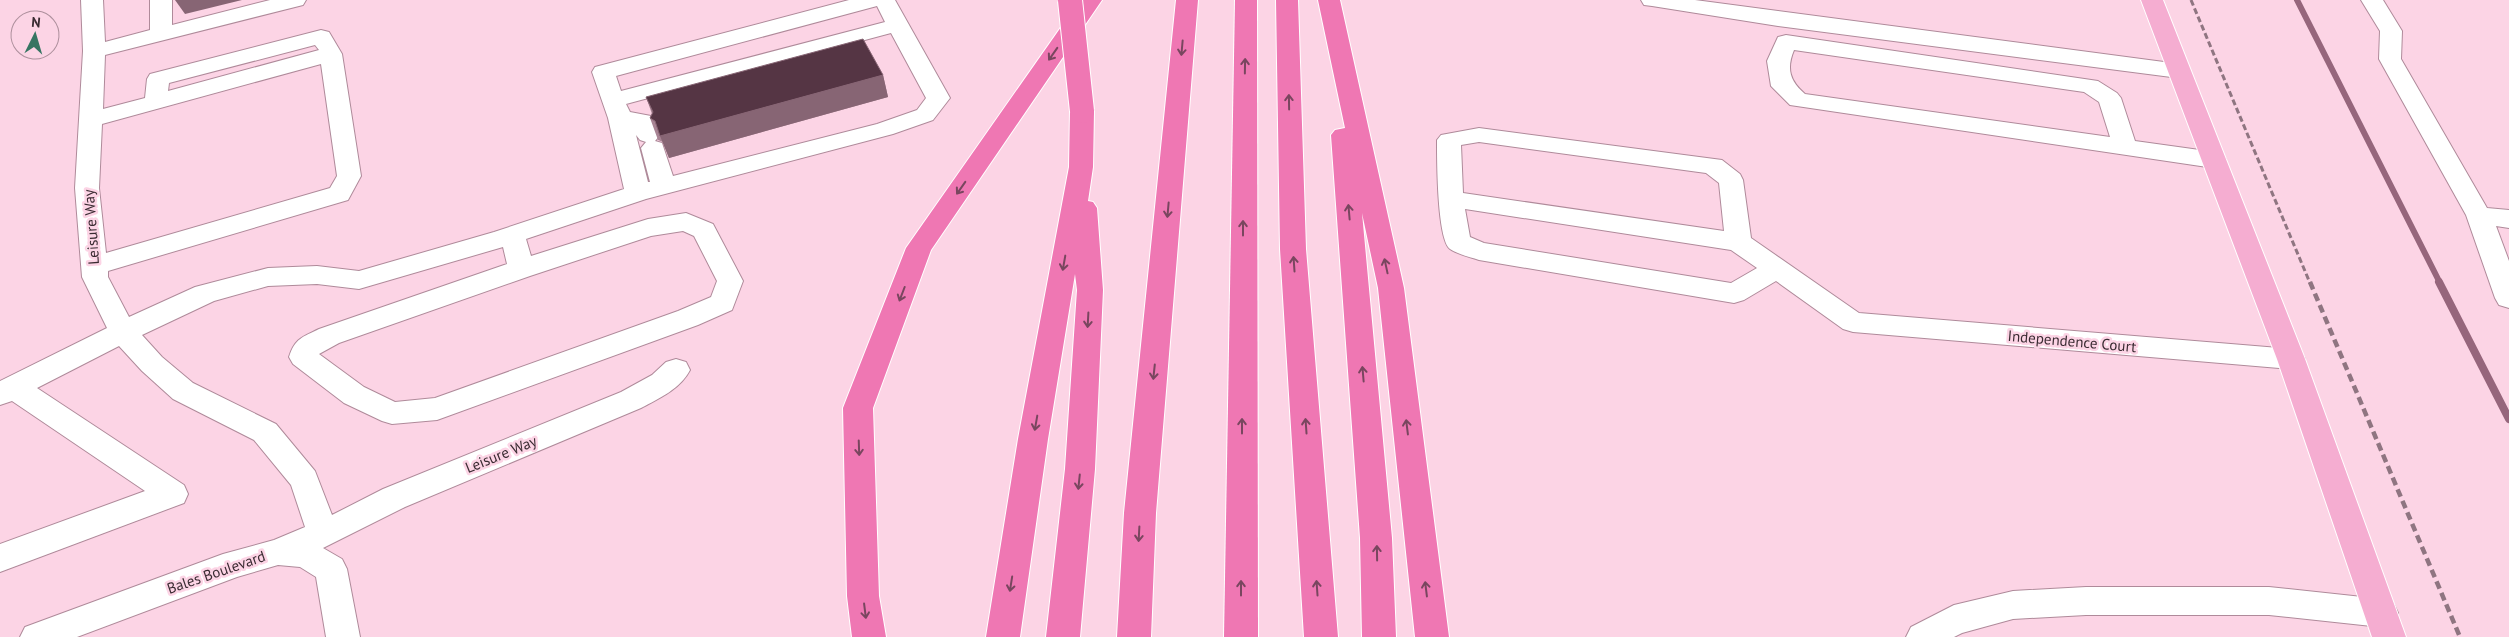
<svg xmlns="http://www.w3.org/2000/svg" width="2509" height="637" viewBox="0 0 2509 637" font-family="'PT Sans',sans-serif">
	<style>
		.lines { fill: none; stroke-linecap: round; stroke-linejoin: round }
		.stream-far1 { stroke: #96667c; stroke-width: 6 }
		.stream { stroke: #96667c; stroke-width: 8 }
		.minor-casing { stroke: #af8a9a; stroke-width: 2 }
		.major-casing { stroke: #fff; stroke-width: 2 }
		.highway-casing { stroke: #fff; stroke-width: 2 }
		.minor { fill: #fff; fill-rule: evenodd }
		.major { fill: #f5add1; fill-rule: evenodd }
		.highway { fill: #ef77b3; fill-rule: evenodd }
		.rail-far1 { stroke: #8f7581; stroke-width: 3; stroke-dasharray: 6 3; stroke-linecap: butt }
		.rail { stroke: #8f7581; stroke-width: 4.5; stroke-dasharray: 8 4.5; stroke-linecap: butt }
		.highway-bridge-casing { stroke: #fff; stroke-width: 26; stroke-linecap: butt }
		.highway-bridge { stroke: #ef77b3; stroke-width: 24 }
		.wall { fill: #a88494 }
		.shaded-wall { fill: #876574 }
		.building { fill: #553544; stroke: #876574 }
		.oneway { stroke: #79465f }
		.labels { text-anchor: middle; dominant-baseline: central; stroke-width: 5; stroke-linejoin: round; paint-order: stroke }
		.street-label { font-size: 15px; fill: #3a2b32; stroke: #fcd4e5 }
	</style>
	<rect width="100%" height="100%" fill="#fcd4e5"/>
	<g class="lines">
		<polyline class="stream-far1" points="2297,0 2440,283"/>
		<polyline class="stream" points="2439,282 2509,419"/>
		<defs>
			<g id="minor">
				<path d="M 81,0 L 103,0 L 105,42 L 150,30 L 150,0 L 172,0 L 172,25 L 270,0 L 306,0 L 303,5 L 105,55 L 103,109 L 145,98 L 147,79 L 150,74 L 321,30 L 329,32 L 342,54 L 361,176 L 348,200 L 108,271 L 108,277 L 129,317 L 195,287 L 268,268 L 317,266 L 359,271 L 494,232 L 624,189 L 608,118 L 592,72 L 595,67 L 849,0 L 895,0 L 950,98 L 933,120 L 893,134 L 646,199 L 526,239 L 531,256 L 648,219 L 686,213 L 713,224 L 743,281 L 732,310 L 698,325 L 437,420 L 392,424 L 382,421 L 344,403 L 293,364 L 289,357 C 295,338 303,337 319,329 L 507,264 L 503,247 L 359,289 L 317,284 L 268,286 L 214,301 L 142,335 L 162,357 L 193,383 L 276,424 L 315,471 L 332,515 L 383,489 L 621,392 L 652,375 L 666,362 L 676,359 L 686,362 L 690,370 C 680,389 660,398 641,408 L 405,507 L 323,548 L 342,559 L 347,569 L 360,637 L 326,637 L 316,577 L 300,567 L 278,565 L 237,577 L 77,637 L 20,637 L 25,627 L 223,554 L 274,540 L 305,527 L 291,485 L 254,440 L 173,399 L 142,371 L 119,346 L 37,388 L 184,485 L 188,494 L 184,503 L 0,572 L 0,544 L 145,491 L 12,401 L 0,405 L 0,381 L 107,328 L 82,277 L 75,188 L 83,51 ZM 877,6 L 885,22 L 621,91 L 616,76 ZM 891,33 L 926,98 L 917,110 L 877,124 L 673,176 L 662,143 L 655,141 L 660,135 L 651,116 L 630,112 L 626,104 ZM 315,45 L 319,50 L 168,91 L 169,83 ZM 321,64 L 337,176 L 330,188 L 106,253 L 99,188 L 102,124 ZM 636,135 L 640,140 L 646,142 L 641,148 L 650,182 L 648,182 ZM 683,231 L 694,236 L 717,281 L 711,297 L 678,311 L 435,398 L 395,402 L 364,387 L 319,354 L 339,343 L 530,276 L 651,236 Z"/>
				<polygon points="1641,0 1695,0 2179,64 2187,66 2190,71 2187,76 2179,78 1778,26 1652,6 1644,5"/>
				<polygon points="2361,0 2383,0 2402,31 2401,59 2487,208 2509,210 2509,228 2496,226 2509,261 2509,308 2499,305 2495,298 2466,215 2379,59 2380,31"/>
				<path d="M 1786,35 L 2098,81 L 2117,93 L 2121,98 L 2135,141 L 2214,152 L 2223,154 L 2226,160 L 2223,166 L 2214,168 L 1790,105 L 1771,86 L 1767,61 L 1778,37 ZM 1794,50 L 2084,92 L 2099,102 L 2110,137 L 1805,94 C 1790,81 1786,69 1794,50 Z"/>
				<path d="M 1479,128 L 1722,160 L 1740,174 L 1743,180 L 1751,238 L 1859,313 L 2291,349 L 2301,352 L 2305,359 L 2301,366 L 2291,369 L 1853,332 L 1843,329 L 1776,281 L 1744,300 L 1734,303 L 1479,260 C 1470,257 1457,254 1450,249 C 1437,239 1437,158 1437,140 L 1441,135 ZM 1479,142 L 1706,173 L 1719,183 L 1724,231 L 1463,193 L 1461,145 ZM 1465,209 L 1731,250 L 1757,268 L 1731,283 L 1484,243 L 1470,237 Z"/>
				<polygon points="2086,587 2269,587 2381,599 2393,603 2398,613 2393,623 2381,627 2269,615 2086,615 2013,619 1962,633 1954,637 1906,637 1911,627 1954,605 2013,591"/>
			</g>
			<polygon id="major" points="2141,0 2163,0 2305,359 2406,637 2372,637 2277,359"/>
			<g id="highway">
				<polygon points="1080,0 1102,0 931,250 873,408 879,596 886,637 852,637 847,596 843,408 906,248"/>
				<polygon points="1176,0 1198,0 1156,513 1151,637 1117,637 1124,513"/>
				<polygon points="1235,0 1257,0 1258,637 1224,637"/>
				<polygon points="1276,0 1298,0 1306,249 1338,637 1304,637 1280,249"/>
				<polygon points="1318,0 1340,0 1404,288 1449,637 1415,637 1378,288 1362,213 1392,538 1396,637 1362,637 1360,538 1331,135 1335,130 1345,128"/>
				<polygon points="1082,104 1090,106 1094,111 1093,167 1088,201 1093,202 1097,208 1103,290 1095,469 1080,637 1046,637 1065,469 1077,290 1075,274 1048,439 1020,637 986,637 1018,439 1069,167 1070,111 1074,106"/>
			</g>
		</defs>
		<use href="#minor" class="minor-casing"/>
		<use href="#major" class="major-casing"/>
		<use href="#highway" class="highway-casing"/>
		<use href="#minor" class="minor"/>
		<use href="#major" class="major"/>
		<use href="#highway" class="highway"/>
		<polyline class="rail-far1" points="2191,0 2310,283"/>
		<polyline class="rail" points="2310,282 2460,637"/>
		<defs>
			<polyline id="highway-bridge" points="1070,0 1082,111"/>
		</defs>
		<use href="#highway-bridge" class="highway-bridge-casing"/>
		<use href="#highway-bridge" class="highway-bridge"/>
	</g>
	<polygon class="wall" points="883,75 888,97 669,158 663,142 658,140 650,118 652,114 646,97"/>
	<g class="shaded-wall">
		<polygon points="175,0 242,0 185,14"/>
		<polygon points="883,75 888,97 669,158 660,136"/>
	</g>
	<polygon class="building" points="863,39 883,75 660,136 655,121 650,118 653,112 646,97"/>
	<defs><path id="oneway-shaft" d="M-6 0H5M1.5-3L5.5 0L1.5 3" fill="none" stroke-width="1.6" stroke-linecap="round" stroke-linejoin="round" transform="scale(1.25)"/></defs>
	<g class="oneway">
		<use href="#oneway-shaft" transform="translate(1182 48) rotate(95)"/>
		<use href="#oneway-shaft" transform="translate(1053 54) rotate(125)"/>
		<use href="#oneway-shaft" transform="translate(1245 66) rotate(-89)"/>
		<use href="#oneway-shaft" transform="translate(1289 102) rotate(-91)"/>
		<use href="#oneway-shaft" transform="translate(961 188) rotate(125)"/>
		<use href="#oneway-shaft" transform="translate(1168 210) rotate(95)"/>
		<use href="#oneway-shaft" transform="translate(1349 212) rotate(-95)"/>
		<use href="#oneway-shaft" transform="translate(1243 228) rotate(-90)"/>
		<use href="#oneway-shaft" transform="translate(1064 263) rotate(100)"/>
		<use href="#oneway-shaft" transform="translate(1294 264) rotate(-94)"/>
		<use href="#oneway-shaft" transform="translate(1386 266) rotate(-102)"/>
		<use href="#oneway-shaft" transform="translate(902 294) rotate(111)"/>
		<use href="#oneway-shaft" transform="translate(1088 320) rotate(93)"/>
		<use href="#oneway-shaft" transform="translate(1154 372) rotate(96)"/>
		<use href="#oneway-shaft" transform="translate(1363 374) rotate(-95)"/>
		<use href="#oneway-shaft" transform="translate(1036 423) rotate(100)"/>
		<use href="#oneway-shaft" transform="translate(1242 426) rotate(-90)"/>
		<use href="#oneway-shaft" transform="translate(1306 426) rotate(-94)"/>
		<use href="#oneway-shaft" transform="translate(1407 427) rotate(-97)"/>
		<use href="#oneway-shaft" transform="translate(859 448) rotate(88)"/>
		<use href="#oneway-shaft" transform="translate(1079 482) rotate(96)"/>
		<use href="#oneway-shaft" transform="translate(1139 534) rotate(93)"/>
		<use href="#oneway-shaft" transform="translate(1377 553) rotate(-91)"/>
		<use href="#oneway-shaft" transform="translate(1011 584) rotate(99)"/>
		<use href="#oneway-shaft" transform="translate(1241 588) rotate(-90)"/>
		<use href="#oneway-shaft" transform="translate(1317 588) rotate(-94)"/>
		<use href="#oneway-shaft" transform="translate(1426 589) rotate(-97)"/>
		<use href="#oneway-shaft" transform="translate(865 611) rotate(83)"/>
	</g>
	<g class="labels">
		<g class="street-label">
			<text transform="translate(91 227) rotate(-94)">Leisure Way</text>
			<text transform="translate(2072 341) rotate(5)">Independence Court</text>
			<text transform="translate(501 454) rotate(-22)">Leisure Way</text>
			<text transform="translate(216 572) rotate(-19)">Bales Boulevard</text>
		</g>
	</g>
	<g transform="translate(35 35) rotate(5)"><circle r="24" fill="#fcd4e5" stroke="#ae909d"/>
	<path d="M0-4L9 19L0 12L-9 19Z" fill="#367562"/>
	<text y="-8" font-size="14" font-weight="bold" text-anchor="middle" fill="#3a2b32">N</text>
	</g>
</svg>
